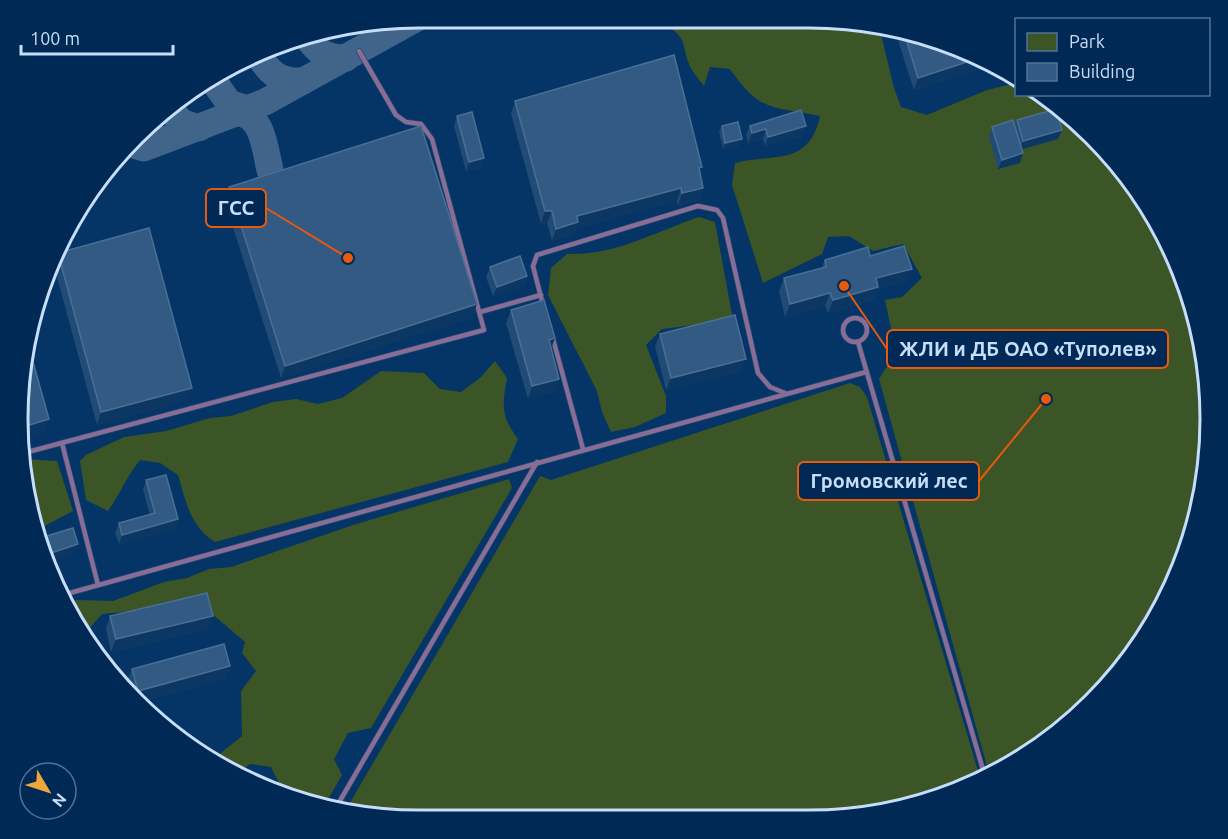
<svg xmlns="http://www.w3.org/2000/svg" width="1228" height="839" viewBox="0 0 1228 839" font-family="Ubuntu,sans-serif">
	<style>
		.built { fill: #043566 }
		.green { fill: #3b5526 }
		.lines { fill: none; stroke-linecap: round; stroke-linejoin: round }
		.taxiway { stroke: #40648a; stroke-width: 27 }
		.lane-casing { stroke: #20476f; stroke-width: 6 }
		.lane { stroke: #886d97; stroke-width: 4.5 }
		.wall { fill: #214a75 }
		.shaded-wall { fill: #0c3762 }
		.building { fill: #325a83; stroke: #4a6f96; stroke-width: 1.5 }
		.rim { fill: none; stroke: #c7defa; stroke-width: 3 }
		.leader { fill: none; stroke: #e8590c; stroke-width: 2 }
		.callout-dot { fill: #e8590c; stroke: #002a55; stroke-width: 2 }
		.callout { fill: #002a55; stroke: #e8590c; stroke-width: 2 }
		.callout-label { font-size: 20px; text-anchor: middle; font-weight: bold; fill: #c7defa }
	</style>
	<rect width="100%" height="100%" fill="#002a55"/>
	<polygon class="built" points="420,18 886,26 1009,72 1016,77 1016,94 1039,95 1093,136 1143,197 1180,266 1202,342 1210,420 1202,498 1179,573 1142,643 1092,704 986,779 886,813 419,821 341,813 266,790 196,753 135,703 60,597 26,497 21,367 49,266 117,155 197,85 315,32"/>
	<g class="green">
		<path d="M 660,22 L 879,26 L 894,88 L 901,107 L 927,115 L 987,90 L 1016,83 L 1016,94 L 1039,95 L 1093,136 L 1143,197 L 1180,266 L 1202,342 L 1210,420 L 1202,498 L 1179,573 L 1142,643 L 1092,704 L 990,777 L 879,379 L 896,352 L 885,300 L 902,297 L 922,278 L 903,244 L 873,251 L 849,236 L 828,237 L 822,254 L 763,283 L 732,185 L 735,163 C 774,153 809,167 820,116 C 772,106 760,113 730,69 L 710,67 L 704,86 C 700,81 695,75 692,70 C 679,46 692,38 660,22 Z"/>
		<path d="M 699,217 L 715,222 L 733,320 L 662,329 L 646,345 L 666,396 L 666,413 L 635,427 L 611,432 L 602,412 L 597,391 L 548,295 L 551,268 L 567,254 C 614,256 655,232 699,217 Z"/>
		<path d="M 495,361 L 507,378 C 502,405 501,417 518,439 L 508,462 L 215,542 C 190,526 186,502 178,475 L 160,463 L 140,460 C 127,476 120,494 108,511 L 86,500 L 80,461 L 86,455 L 124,437 L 166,431 L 210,418 L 231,416 L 273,402 L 296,399 L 318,404 L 342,398 L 381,371 L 424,373 L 440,389 L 461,392 L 480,378 Z"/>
		<polygon points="850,383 860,387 867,397 981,781 886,813 420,821 344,813 540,476 551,480"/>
		<polygon points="24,459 57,461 73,511 37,530 26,497"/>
		<polygon points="509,479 512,488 371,728 348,733 334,759 342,775 323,808 282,795 280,785 271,767 250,764 236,775 211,761 242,736 241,691 256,671 242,653 245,642 211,613 186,600 164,602 144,610 102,614 88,630 91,642 64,604 77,600 113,601 164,582 187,578 209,569 231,567 353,525"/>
	</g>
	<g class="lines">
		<g class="taxiway">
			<path d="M 307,36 C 316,52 327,58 346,58"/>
			<path d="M 260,57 C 271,75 281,82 303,81"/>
			<polyline points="212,79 229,103 248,109"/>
			<polyline points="170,109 181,122 199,128"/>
			<path d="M 237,113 C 263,113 265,150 270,170"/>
			<polyline points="130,144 144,148 265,102 417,18"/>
		</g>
		<defs>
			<g id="lane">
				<polyline points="543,305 533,266 537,255 698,206 717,210 723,218 758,373 770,387 785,393"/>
				<polyline points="480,312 541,295"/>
				<circle cx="855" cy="330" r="12"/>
				<polyline points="553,339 583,449"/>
				<polyline points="858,342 986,780"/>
				<polyline points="62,443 98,585"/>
				<polyline points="24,453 484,330 432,139 421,124 406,122 396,115 359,51"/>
				<polyline points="59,596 866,372"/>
				<polyline points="334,811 537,462"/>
			</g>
		</defs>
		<use href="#lane" class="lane-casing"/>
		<use href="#lane" class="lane"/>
	</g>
	<g class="wall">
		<polygon points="894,28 992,65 914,90"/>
		<polygon points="515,101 700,173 703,188 699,200 678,206 677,201 576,228 573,235 552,241 547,223 541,224 511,114"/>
		<polygon points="457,116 484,158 480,168 466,171 454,126"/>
		<polygon points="1017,120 1058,139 1022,149 1020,163 998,169 989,137 992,127 1015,125"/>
		<polygon points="722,126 739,146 723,149 719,132"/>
		<polygon points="750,126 806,126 802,136 765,146 763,139 748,143 746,135"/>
		<polygon points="229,187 473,317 281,378 224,199"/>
		<polygon points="58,253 187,400 97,425 54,266"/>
		<polygon points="870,256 907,281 877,289 874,300 828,313 825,306 785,317 779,291 784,278 821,269 825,260"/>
		<polygon points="490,267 527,276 524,286 493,296 486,277"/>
		<polygon points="511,310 555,338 551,349 559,379 555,391 528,399 506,323"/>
		<polygon points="660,334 741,372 666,390 655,346"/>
		<polygon points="146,480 178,519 174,529 119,544 115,533 119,523 150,515 143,490"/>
		<polygon points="110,616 208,629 111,652 106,629"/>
		<polygon points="132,669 225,679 135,703 131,698 127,681"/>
	</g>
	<g class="shaded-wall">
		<polygon points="976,59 992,65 914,90 918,78"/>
		<polygon points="806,126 802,136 765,146 768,137"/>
		<polygon points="766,129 763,139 748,143 752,133"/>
		<polygon points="1062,130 1058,139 1019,150 1023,141"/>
		<polygon points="742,139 739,146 723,149 725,143"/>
		<polygon points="1023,153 1020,163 998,169 1002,160"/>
		<polygon points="484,158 480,168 466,171 469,162"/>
		<polygon points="681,188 677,201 576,228 573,235 552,241 556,229 577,216"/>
		<polygon points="703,188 699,200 678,206 682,193"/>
		<polygon points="545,211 552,211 547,223 541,224"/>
		<polygon points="912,269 907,281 877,289 874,300 828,313 833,300 876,278"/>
		<polygon points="527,276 524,286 493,296 497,287"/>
		<polygon points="830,293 825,306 785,317 790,304"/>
		<polygon points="477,304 473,317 281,378 285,366"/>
		<polygon points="555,338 550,351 549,340"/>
		<polygon points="746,359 741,372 666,390 671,378"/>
		<polygon points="559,379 555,391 528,399 532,386"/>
		<polygon points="192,388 187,400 97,425 101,412"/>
		<polygon points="49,419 44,432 24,438 23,427"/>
		<polygon points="178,519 174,529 119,544 122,535"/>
		<polygon points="78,544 74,554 48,563 45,555"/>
		<polygon points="213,616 208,629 111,652 116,639"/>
		<polygon points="230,666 225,679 135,703 134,701 138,691"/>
	</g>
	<g class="building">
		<polygon points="904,32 976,59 918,78"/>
		<polygon points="674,55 702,167 699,168 703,188 682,193 681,188 577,216 578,222 556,229 552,211 545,211 515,101"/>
		<polygon points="1056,109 1062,130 1023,141 1017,120"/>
		<polygon points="801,110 806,126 768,137 766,129 752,133 750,126"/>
		<polygon points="472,112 484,158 469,162 457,116"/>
		<polygon points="1013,120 1023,153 1002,160 992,127"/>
		<polygon points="738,122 742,139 725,143 722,126"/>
		<polygon points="421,126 477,304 285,366 229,187"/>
		<polygon points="149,228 192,388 101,412 58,253"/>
		<polygon points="904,246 912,269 876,278 878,287 833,300 830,293 790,304 784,278 826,267 825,260 868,247 870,256"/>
		<polygon points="520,256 527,276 497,287 490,267"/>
		<polygon points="544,300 555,338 549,340 559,379 532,386 511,310"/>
		<polygon points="735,315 746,359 671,378 660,334"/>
		<polygon points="28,344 49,419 23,427 21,367"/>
		<polygon points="166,475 178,519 122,535 119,523 155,513 146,480"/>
		<polygon points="73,528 78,544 45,555 40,538"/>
		<polygon points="207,593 213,616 116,639 110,616"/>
		<polygon points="224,644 230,666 138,691 132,669"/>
	</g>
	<path d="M0 0H1228V839H0ZM419 28H809A391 391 0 0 1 1200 419V419A391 391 0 0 1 809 810H419A391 391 0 0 1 28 419V419A391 391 0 0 1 419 28Z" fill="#002a55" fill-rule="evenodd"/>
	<path class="rim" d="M419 28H809A391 391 0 0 1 1200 419V419A391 391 0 0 1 809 810H419A391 391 0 0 1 28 419V419A391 391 0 0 1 419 28Z"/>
	<path class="leader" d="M348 258L266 208M844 286L887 349M1046 399L979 481"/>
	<g class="callout-dot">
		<circle cx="348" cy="258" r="6"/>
		<circle cx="844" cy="286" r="6"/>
		<circle cx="1046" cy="399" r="6"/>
	</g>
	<g class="callout">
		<rect x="206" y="189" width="60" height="38" rx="6"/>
		<rect x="887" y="330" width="281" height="38" rx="6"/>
		<rect x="798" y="462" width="181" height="38" rx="6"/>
	</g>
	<g class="callout-label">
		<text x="236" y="215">ГСС</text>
		<text x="1028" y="356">ЖЛИ и ДБ ОАО «Туполев»</text>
		<text x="889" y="488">Громовский лес</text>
	</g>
	<rect x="1015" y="18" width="195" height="78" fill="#002a55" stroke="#507297" stroke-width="1.5"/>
	<rect x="1027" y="33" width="30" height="18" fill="#3b5526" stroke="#507297" stroke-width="1.5"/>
	<text x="1069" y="48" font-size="18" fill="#c7defa">Park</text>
	<rect x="1027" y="63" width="30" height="18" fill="#325a83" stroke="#507297" stroke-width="1.5"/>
	<text x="1069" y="78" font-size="18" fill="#c7defa">Building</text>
	<g transform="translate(48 791) rotate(129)"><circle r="28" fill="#002a55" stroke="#507297" stroke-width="1.5"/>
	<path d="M0-4.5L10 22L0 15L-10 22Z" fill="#efa73d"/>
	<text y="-9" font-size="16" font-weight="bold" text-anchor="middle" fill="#c7defa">N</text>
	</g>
	<path d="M21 45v9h152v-9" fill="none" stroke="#c7defa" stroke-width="3"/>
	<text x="30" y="45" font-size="18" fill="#c7defa" stroke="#002a55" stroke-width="4.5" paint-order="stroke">100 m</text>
</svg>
